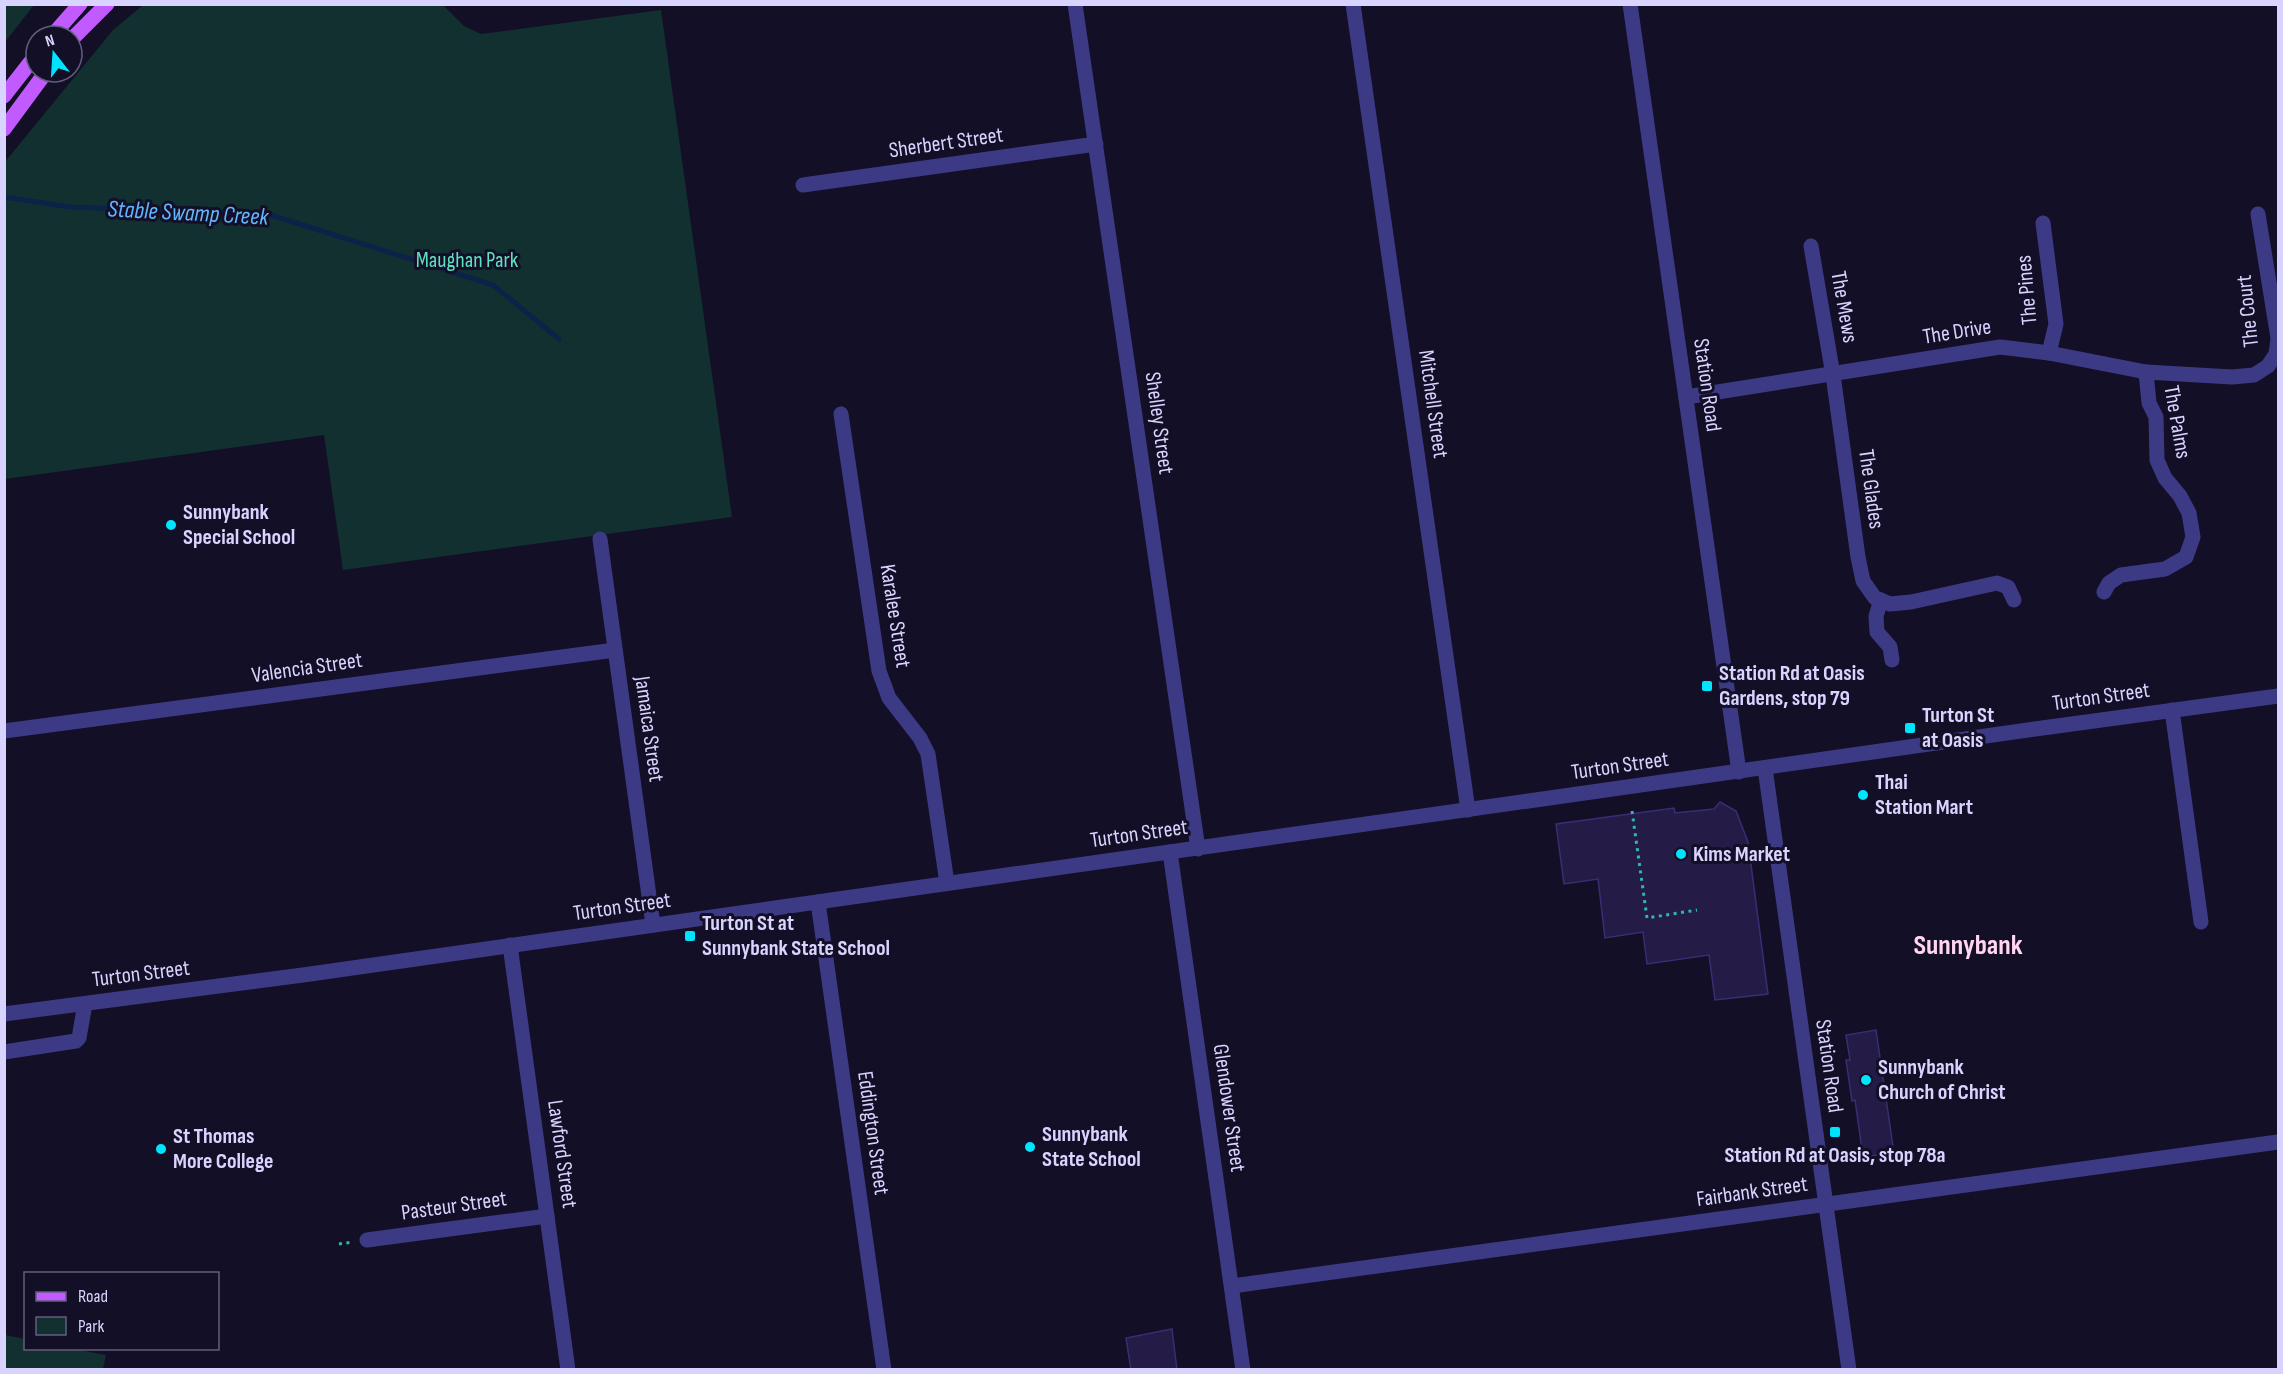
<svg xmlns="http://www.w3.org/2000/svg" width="2283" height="1374" viewBox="0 0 2283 1374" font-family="'Sofia Sans Condensed',sans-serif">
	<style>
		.green { fill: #12302f }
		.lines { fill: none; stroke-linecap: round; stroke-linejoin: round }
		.stream { stroke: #0c2248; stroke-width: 5 }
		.building { fill: #241b47; stroke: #3b2d73; stroke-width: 1.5 }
		.path { stroke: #2fb8b0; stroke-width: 3; stroke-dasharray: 3 4.5; stroke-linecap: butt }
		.minor { stroke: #3d3a85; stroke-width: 15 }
		.major { stroke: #c25bff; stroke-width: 15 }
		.poi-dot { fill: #00e5ff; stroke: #130f26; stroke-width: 2 }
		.labels { text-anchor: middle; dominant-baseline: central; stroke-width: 6; stroke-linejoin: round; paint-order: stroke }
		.street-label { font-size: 22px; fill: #d9d4ff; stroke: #130f26 }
		.park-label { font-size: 22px; fill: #5fe0c0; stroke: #130f26 }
		.poi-label { font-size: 22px; font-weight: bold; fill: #d9d4ff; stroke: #130f26; text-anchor: start }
		.water-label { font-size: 24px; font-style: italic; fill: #62b6ff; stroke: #130f26 }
		.district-label { font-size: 28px; font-weight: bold; fill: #ffd6f0; stroke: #130f26 }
	</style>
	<rect width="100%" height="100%" fill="#130f26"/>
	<g class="green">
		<polygon points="5,4 34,5 5,42 4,5"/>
		<polygon points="143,5 443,5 464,26 481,34 661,10 732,517 343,570 324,435 5,479 4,163 113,30"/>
		<polygon points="5,1335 25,1339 26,1348 74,1349 106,1355 103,1369 5,1369"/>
	</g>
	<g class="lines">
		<polyline class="stream" points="4,197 70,207 271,215 493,285 559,339"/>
	</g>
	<g class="building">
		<polygon points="1720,802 1736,811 1748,842 1768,994 1715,1000 1709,955 1647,964 1643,932 1605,938 1598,879 1564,884 1556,824 1674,808 1675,813 1714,809"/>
		<polygon points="1876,1030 1894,1153 1863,1157 1855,1100 1852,1101 1846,1060 1850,1060 1846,1035"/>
		<polygon points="1172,1329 1177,1370 1131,1370 1126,1338"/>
	</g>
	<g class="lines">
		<g class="path">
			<polyline points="1632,811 1647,918 1697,910"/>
			<polyline points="339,1244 353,1242"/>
		</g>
		<g class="minor">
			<polyline points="1075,4 1198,849"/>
			<polyline points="1353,4 1468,810"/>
			<polyline points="1630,4 1739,772"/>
			<polyline points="803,185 1096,144"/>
			<polyline points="2043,223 2056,324 2049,353"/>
			<polyline points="1811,246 1833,375 1858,557 1863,581 1875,598 1890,604 1911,602 1997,583 2008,587 2014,600"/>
			<polyline points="1686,397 2000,347 2049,353 2146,372 2232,377 2254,375 2268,366 2276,354 2278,338 2258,214"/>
			<polyline points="841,414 879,671 889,698 920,738 928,754 947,883"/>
			<polyline points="600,539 653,925"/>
			<polyline points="2104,592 2109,583 2121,575 2165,569 2186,557 2193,537 2189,513 2180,496 2165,478 2157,460 2156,417 2149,403 2146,372"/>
			<polyline points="1881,600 1876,616 1877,632 1890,647 1892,660"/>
			<polyline points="2172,710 2201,922"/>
			<polyline points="4,731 615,650"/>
			<polyline points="1765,768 1849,1370"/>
			<polyline points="1170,852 1243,1370"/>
			<polyline points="818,902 884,1370"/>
			<polyline points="510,945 568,1370"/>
			<polyline points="4,1014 303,975 2035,729 2278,696"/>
			<polyline points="4,1052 76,1041 79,1038 85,1004"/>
			<polyline points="367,1240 547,1216"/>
			<polyline points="1232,1286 2278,1142"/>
		</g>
		<g class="major">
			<polyline points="52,36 80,4"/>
			<polyline points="72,39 107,4"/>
			<polyline points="4,96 36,55"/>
			<polyline points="4,129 46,72"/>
		</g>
	</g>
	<g class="poi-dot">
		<circle cx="171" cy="525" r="6"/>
		<rect x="1701" y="680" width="12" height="12" rx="3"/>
		<rect x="1904" y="722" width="12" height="12" rx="3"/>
		<circle cx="1863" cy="795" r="6"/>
		<circle cx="1681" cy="854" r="6"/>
		<rect x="684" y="930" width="12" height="12" rx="3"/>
		<circle cx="1866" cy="1080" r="6"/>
		<rect x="1829" y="1126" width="12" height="12" rx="3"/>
		<circle cx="1030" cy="1147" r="6"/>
		<circle cx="161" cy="1149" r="6"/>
	</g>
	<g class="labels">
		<g class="street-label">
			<text transform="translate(946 143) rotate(-8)">Sherbert Street</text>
			<text transform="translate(2027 290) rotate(-95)">The Pines</text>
			<text transform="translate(1844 307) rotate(80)">The Mews</text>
			<text transform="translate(2248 311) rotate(-96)">The Court</text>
			<text transform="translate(1957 332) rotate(-9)">The Drive</text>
			<text transform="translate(1707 385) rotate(82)">Station Road</text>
			<text transform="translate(1433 404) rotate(82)">Mitchell Street</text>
			<text transform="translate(2177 422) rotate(80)">The Palms</text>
			<text transform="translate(1159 423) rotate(82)">Shelley Street</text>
			<text transform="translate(1871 489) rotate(82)">The Glades</text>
			<text transform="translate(895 616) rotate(81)">Karalee Street</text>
			<text transform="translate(307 668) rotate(-8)">Valencia Street</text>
			<text transform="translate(2101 697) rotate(-8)">Turton Street</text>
			<text transform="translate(649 729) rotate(82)">Jamaica Street</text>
			<text transform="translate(1620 766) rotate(-8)">Turton Street</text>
			<text transform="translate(1139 834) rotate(-8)">Turton Street</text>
			<text transform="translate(622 907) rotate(-8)">Turton Street</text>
			<text transform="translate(141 974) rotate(-7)">Turton Street</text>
			<text transform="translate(1829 1066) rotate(82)">Station Road</text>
			<text transform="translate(1229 1108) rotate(82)">Glendower Street</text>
			<text transform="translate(873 1133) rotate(82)">Eddington Street</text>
			<text transform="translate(562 1154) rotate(82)">Lawford Street</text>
			<text transform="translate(1752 1192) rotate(-8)">Fairbank Street</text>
			<text transform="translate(454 1206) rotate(-8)">Pasteur Street</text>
		</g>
		<g class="park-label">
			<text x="467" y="260">Maughan Park</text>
		</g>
		<g class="poi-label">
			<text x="183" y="512">Sunnybank<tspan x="183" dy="25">Special School</tspan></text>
			<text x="1719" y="673">Station Rd at Oasis<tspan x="1719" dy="25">Gardens, stop 79</tspan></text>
			<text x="1922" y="715">Turton St<tspan x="1922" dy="25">at Oasis</tspan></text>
			<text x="1875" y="782">Thai<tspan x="1875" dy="25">Station Mart</tspan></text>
			<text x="1693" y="854">Kims Market</text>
			<text x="702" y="923">Turton St at<tspan x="702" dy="25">Sunnybank State School</tspan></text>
			<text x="1878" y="1067">Sunnybank<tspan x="1878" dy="25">Church of Christ</tspan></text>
			<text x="1042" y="1134">Sunnybank<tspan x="1042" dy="25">State School</tspan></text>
			<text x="173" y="1136">St Thomas<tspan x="173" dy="25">More College</tspan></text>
			<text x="1835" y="1155" text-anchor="middle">Station Rd at Oasis, stop 78a</text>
		</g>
		<g class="water-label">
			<text transform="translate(188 213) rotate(3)">Stable Swamp Creek</text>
		</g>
		<g class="district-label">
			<text x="1968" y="945">Sunnybank</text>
		</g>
	</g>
	<rect width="2283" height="1374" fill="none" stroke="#d9d4ff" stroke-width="12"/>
	<rect x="24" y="1272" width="195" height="78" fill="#130f26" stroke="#625e7d" stroke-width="1.5"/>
	<rect x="36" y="1292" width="30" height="9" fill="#c25bff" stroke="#625e7d" stroke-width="1.5"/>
	<text x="78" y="1302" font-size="18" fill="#d9d4ff">Road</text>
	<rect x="36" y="1317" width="30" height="18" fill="#12302f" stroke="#625e7d" stroke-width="1.5"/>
	<text x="78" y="1332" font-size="18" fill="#d9d4ff">Park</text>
	<g transform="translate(54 54) rotate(343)"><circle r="28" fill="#130f26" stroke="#625e7d" stroke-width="1.5"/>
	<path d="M0-4.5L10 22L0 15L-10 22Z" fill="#00e5ff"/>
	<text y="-9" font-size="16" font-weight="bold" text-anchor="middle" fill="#d9d4ff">N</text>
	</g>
</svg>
